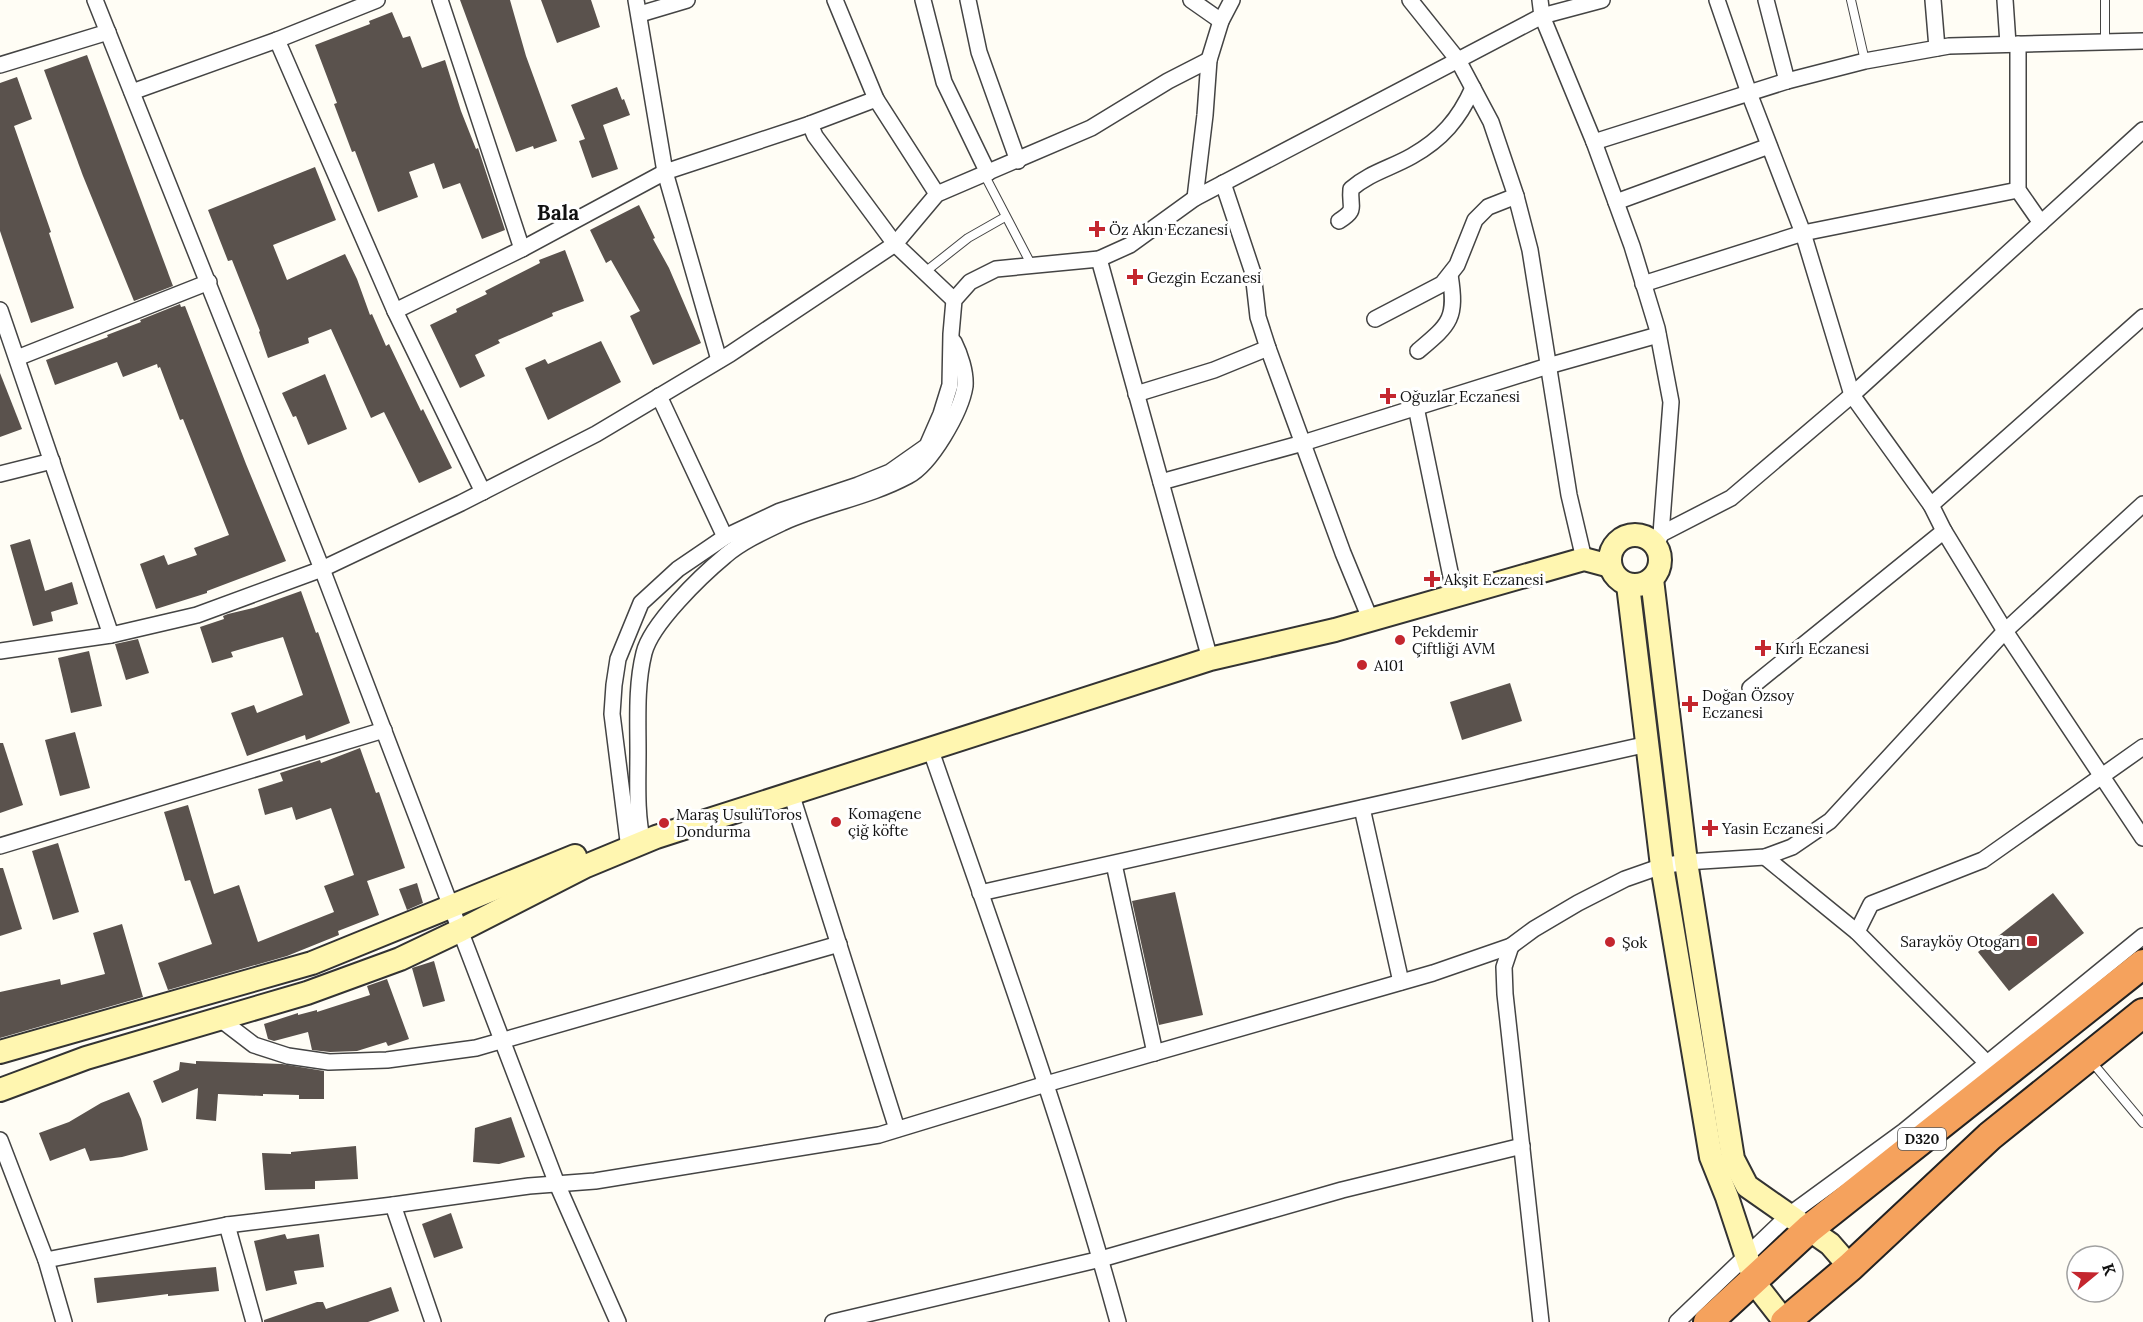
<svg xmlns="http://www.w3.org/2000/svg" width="2143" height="1322" viewBox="0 0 2143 1322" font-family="Lora,serif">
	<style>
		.building { fill: #5a524d }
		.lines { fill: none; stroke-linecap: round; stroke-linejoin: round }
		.lane-casing { stroke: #444; stroke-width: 10 }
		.street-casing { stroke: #444; stroke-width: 18 }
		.secondary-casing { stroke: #333; stroke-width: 26 }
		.highway-casing { stroke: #222; stroke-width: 32 }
		.lane { stroke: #fff; stroke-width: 8 }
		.street { stroke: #fff; stroke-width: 15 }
		.secondary { stroke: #fff6b0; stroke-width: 22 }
		.highway { stroke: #f5a25d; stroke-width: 28 }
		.poi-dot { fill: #c4262e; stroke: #fff; stroke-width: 2 }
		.labels { text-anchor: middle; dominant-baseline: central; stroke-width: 6; stroke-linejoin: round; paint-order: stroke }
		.shield { fill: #fff; stroke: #585858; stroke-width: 1.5 }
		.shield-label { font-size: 14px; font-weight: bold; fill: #111 }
		.poi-label { font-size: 15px; fill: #111; stroke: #fff; text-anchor: start }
		.district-label { font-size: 21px; font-weight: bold; fill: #111; stroke: #fff }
	</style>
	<rect width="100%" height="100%" fill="#fffdf5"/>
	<g class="building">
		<polygon points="460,0 510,0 526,56 557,141 534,149 533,146 516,152"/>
		<polygon points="541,0 591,0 600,27 557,43"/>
		<polygon points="392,12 403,38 410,36 422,68 445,60 461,111 476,149 478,148 505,230 482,239 460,183 443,189 434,163 409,172 418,197 378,212 355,151 352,152 334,104 337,103 315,45 370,24 369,21"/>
		<polygon points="87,55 173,286 134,301 83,176 44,70"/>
		<polygon points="17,77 32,119 14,126 51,232 49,233 74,308 31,323 0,231 0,83"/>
		<polygon points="617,87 622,100 624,99 630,115 603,125 618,169 592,178 579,141 585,139 571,105"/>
		<polygon points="315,167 336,220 273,245 287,280 345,254 357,279 370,315 372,314 386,346 389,344 421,411 423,409 452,468 419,483 384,412 371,418 331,329 308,338 309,343 268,358 259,332 260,331 232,260 228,261 208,210"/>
		<polygon points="639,205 655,238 653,239 669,268 701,343 653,365 630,316 640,311 611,260 606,263 590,230"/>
		<polygon points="565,250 584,301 552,313 553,316 498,340 500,343 475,355 485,376 460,388 430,325 457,312 456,309 487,294 485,291 540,263 539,260"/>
		<polygon points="180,304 181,307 185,306 246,464 286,561 207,591 207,593 156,609 140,564 164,555 168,565 197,555 194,548 229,535 183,419 180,420 160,367 158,368 157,364 123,377 117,362 55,385 46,360 108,337 107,335 141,322 140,320"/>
		<polygon points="601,341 621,382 548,420 525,368 545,359 548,364"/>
		<polygon points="0,373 22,429 0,437"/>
		<polygon points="325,374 347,429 308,445 296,416 293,417 282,393"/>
		<polygon points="30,539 45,591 72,582 78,604 51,612 53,621 33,626 10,545"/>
		<polygon points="301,591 316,633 318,632 350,723 306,740 305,735 247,756 231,713 254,705 257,713 303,695 283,637 231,652 233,657 212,663 200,627 224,619 223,616 228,614 253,608"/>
		<polygon points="138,639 149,673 126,680 115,644"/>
		<polygon points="89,651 102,706 71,713 58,658"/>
		<polygon points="1510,683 1522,721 1462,740 1450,702"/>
		<polygon points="75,732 90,788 60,796 45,740"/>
		<polygon points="0,743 3,743 23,805 0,813"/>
		<polygon points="360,748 376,793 379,792 405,868 367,881 379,915 338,931 339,935 287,956 168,990 158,963 212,944 190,880 185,881 164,812 188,805 214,894 239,885 258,942 334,912 324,886 354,875 331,808 296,820 292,807 265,815 258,789 283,781 280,773 320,760 321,763"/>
		<polygon points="58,843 79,912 53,920 32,851"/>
		<polygon points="0,868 3,868 22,929 0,936"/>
		<polygon points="417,883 423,903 407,910 399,889"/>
		<polygon points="1175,892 1203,1015 1159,1025 1132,901"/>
		<polygon points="2053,893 2084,933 2009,991 1978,952"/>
		<polygon points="122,924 143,997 0,1038 0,992 60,979 61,985 105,974 93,933"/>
		<polygon points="434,961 445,1001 423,1007 412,968"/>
		<polygon points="387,979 409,1039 388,1046 386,1042 357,1051 330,1052 312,1050 308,1032 274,1041 268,1039 264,1024 298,1013 298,1015 317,1010 317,1012 370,995 367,986"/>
		<polygon points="196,1061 282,1064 324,1071 324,1099 299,1099 299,1095 263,1094 263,1096 218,1094 216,1121 196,1119 198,1088 162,1103 153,1081 179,1070 180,1062 196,1064"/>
		<polygon points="129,1092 141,1119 148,1150 122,1157 90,1161 85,1148 50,1161 39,1133 69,1122 101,1103"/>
		<polygon points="511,1117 525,1157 499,1164 473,1162 475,1128"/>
		<polygon points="356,1146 358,1179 315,1181 315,1189 265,1190 262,1153 291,1154 291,1152"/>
		<polygon points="451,1213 463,1248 434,1258 422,1224"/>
		<polygon points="285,1234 287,1239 319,1234 324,1267 294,1271 297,1284 266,1291 254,1241"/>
		<polygon points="216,1267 219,1291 168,1296 168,1294 97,1303 94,1278"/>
		<polygon points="391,1287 399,1311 368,1322 264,1322 264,1320 317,1302 323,1302 326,1309"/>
	</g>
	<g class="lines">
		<defs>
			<g id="lane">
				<polyline points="1851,0 1865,61"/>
				<polyline points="2105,42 2105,0"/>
				<polyline points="984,174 1032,266"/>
				<polyline points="925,272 968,238 1005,217"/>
				<polyline points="2091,1061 2143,1123"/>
			</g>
			<g id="street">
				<polyline points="95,0 322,569 557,1184 618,1322"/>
				<polyline points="440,0 522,249"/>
				<polyline points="636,0 665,172 719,360"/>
				<polyline points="835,0 876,99 937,194"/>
				<polyline points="923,0 944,82 988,173"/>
				<polyline points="968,0 979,52 1018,161"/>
				<polyline points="1191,0 1221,21"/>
				<polyline points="1410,0 1458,60 1491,122 1516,196 1530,250 1569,495 1584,559"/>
				<polyline points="1540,0 1542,16 1594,142 1632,246 1657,328 1671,402 1661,534 1656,546"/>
				<polyline points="1717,0 1749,93 1803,233 1852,395 1931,505 1944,531 2005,631 2143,838"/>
				<polyline points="1766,0 1787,81"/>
				<polyline points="1933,0 1937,48"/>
				<polyline points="2005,0 2008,44"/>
				<polyline points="640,14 687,0"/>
				<polyline points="277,40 395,311 483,492"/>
				<polyline points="2018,44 2018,190 2041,223"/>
				<polyline points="0,65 108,32"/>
				<polyline points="132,92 277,40 377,0"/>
				<polyline points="810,124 815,136 895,244 954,300"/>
				<polyline points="1594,142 1787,81 1865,61 1949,46 2143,41"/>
				<polyline points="1223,183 1253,273 1258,317 1268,348 1343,553 1371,621"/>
				<polyline points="1195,198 1205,115 1209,60 1221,21 1232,0"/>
				<polyline points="1616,202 1769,146"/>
				<path d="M 1339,221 C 1358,209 1349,208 1351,189 C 1369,173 1391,168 1412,156 C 1442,139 1459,119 1473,88"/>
				<polyline points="1099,259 1210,659"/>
				<polyline points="1643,284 1803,233 2018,190"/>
				<polyline points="0,310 111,635"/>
				<polyline points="395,311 522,249 665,172 810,124 876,99"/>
				<polyline points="1375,319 1442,284 1457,265 1475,220 1488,207 1516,196"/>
				<path d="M 1418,351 C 1450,324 1457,319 1450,275"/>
				<polyline points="17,358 209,282"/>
				<polyline points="1136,394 1214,370 1268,348"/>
				<polyline points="659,396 725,537"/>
				<polyline points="1416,407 1455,596"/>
				<polyline points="0,474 52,461"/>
				<polyline points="1161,482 1303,443 1548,366 1658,335"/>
				<polyline points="1931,505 2143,317"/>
				<polyline points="1661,534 1731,498 1852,395 2143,130"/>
				<polyline points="0,651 111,635 197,615 322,569 461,503 596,434 730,354 895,244 937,194 1091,128 1168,81 1209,60"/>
				<polyline points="1750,688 1944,531"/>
				<path d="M 930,748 C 996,938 1065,1128 1118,1322"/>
				<polyline points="791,793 897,1129"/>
				<polyline points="1362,808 1401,982"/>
				<path d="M 643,843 C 636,814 638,782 638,752 C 638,719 636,685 644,653 C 651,624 701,576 725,556 C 741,542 765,531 784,522 C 824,504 869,497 908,476 C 931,464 961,412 965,386 C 966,372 960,354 954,342"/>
				<polyline points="0,846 384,730"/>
				<polyline points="629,849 612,714 614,685 618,659 641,603 678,569 725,537 780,511 858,485 890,472 927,446 941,414 950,385 951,334 954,300 970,282 996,269 1099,259 1130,245 1195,198 1542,16 1602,0"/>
				<polyline points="1765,857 1857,932 1987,1063"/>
				<polyline points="1114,864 1155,1053"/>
				<polyline points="980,893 1648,744"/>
				<polyline points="1857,932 1871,904 1983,860 2143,747"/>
				<polyline points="1511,946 1504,967 1505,994 1541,1322"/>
				<polyline points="220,1019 254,1045 288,1056 329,1062 387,1060 476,1048 839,944"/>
				<polyline points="0,1140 46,1260 64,1322"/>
				<polyline points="393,1205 433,1322"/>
				<polyline points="227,1225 254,1322"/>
				<polyline points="46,1260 227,1225 393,1205 529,1186 595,1181 879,1135 1046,1084 1433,973 1511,946 1534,929 1578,903 1625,879 1662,866 1686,862 1765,857 1792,847 1830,821 2005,631 2143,504"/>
				<polyline points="833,1322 1101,1259 1342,1190 1522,1146"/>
				<polyline points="1677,1322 1789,1215 1904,1131 2143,936"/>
			</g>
			<g id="secondary">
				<circle cx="1635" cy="560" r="25"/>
				<polyline points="1652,579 1686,862 1733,1159 1747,1186 1830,1244 1850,1267"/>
				<polyline points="1628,585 1662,866 1711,1157 1727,1197 1754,1279 1760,1290 1785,1322"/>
				<polyline points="0,1052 312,963 575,856"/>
				<polyline points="0,1090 86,1058 307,993 400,959 461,930 586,866 656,837 1210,659 1335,630 1584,559 1610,566"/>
			</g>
			<g id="highway">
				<polyline points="1708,1322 1809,1229 2143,964"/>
				<polyline points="1785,1322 1850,1267 1990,1136 2143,1013"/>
			</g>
		</defs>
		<use href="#lane" class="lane-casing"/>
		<use href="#street" class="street-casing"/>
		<use href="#secondary" class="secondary-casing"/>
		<use href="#highway" class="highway-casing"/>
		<use href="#lane" class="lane"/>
		<use href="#street" class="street"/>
		<use href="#secondary" class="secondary"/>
		<use href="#highway" class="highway"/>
	</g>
	<g class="poi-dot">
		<path d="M1094 220h6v6h6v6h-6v6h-6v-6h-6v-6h6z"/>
		<path d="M1132 268h6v6h6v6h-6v6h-6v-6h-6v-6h6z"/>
		<path d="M1385 387h6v6h6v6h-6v6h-6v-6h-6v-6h6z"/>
		<path d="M1429 570h6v6h6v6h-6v6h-6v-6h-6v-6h6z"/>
		<circle cx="1400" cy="640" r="6"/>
		<path d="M1760 639h6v6h6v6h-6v6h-6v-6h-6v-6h6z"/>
		<circle cx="1362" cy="665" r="6"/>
		<path d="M1687 695h6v6h6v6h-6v6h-6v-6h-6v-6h6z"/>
		<circle cx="836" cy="822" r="6"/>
		<circle cx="664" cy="823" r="6"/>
		<path d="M1707 819h6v6h6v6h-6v6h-6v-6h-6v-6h6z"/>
		<rect x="2026" y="935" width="12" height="12" rx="3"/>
		<circle cx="1610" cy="942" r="6"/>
	</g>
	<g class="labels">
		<rect class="shield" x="1898" y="1128" width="48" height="22" rx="4.5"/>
		<g class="shield-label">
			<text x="1922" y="1139">D320</text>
		</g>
		<g class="poi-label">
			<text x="1109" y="229">Öz Akın Eczanesi</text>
			<text x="1147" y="277">Gezgin Eczanesi</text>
			<text x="1400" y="396">Oğuzlar Eczanesi</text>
			<text x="1444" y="579">Akşit Eczanesi</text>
			<text x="1412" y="631">Pekdemir<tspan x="1412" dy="17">Çiftliği AVM</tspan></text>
			<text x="1775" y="648">Kırlı Eczanesi</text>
			<text x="1374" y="665">A101</text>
			<text x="1702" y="695">Doğan Özsoy<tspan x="1702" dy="17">Eczanesi</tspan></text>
			<text x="848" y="813">Komagene<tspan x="848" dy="17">çiğ köfte</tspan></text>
			<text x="676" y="814">Maraş UsulüToros<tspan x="676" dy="17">Dondurma</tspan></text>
			<text x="1722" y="828">Yasin Eczanesi</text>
			<text x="2020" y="941" text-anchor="end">Sarayköy Otogarı</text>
			<text x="1622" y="942">Şok</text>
		</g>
		<g class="district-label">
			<text x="558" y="212">Bala</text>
		</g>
	</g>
	<g transform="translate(2095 1274) rotate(71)"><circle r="28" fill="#ffffff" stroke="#a0a0a0" stroke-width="1.5"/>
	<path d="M0-4.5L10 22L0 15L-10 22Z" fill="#c4262e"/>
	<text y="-9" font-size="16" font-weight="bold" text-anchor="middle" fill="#111111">K</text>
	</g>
</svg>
